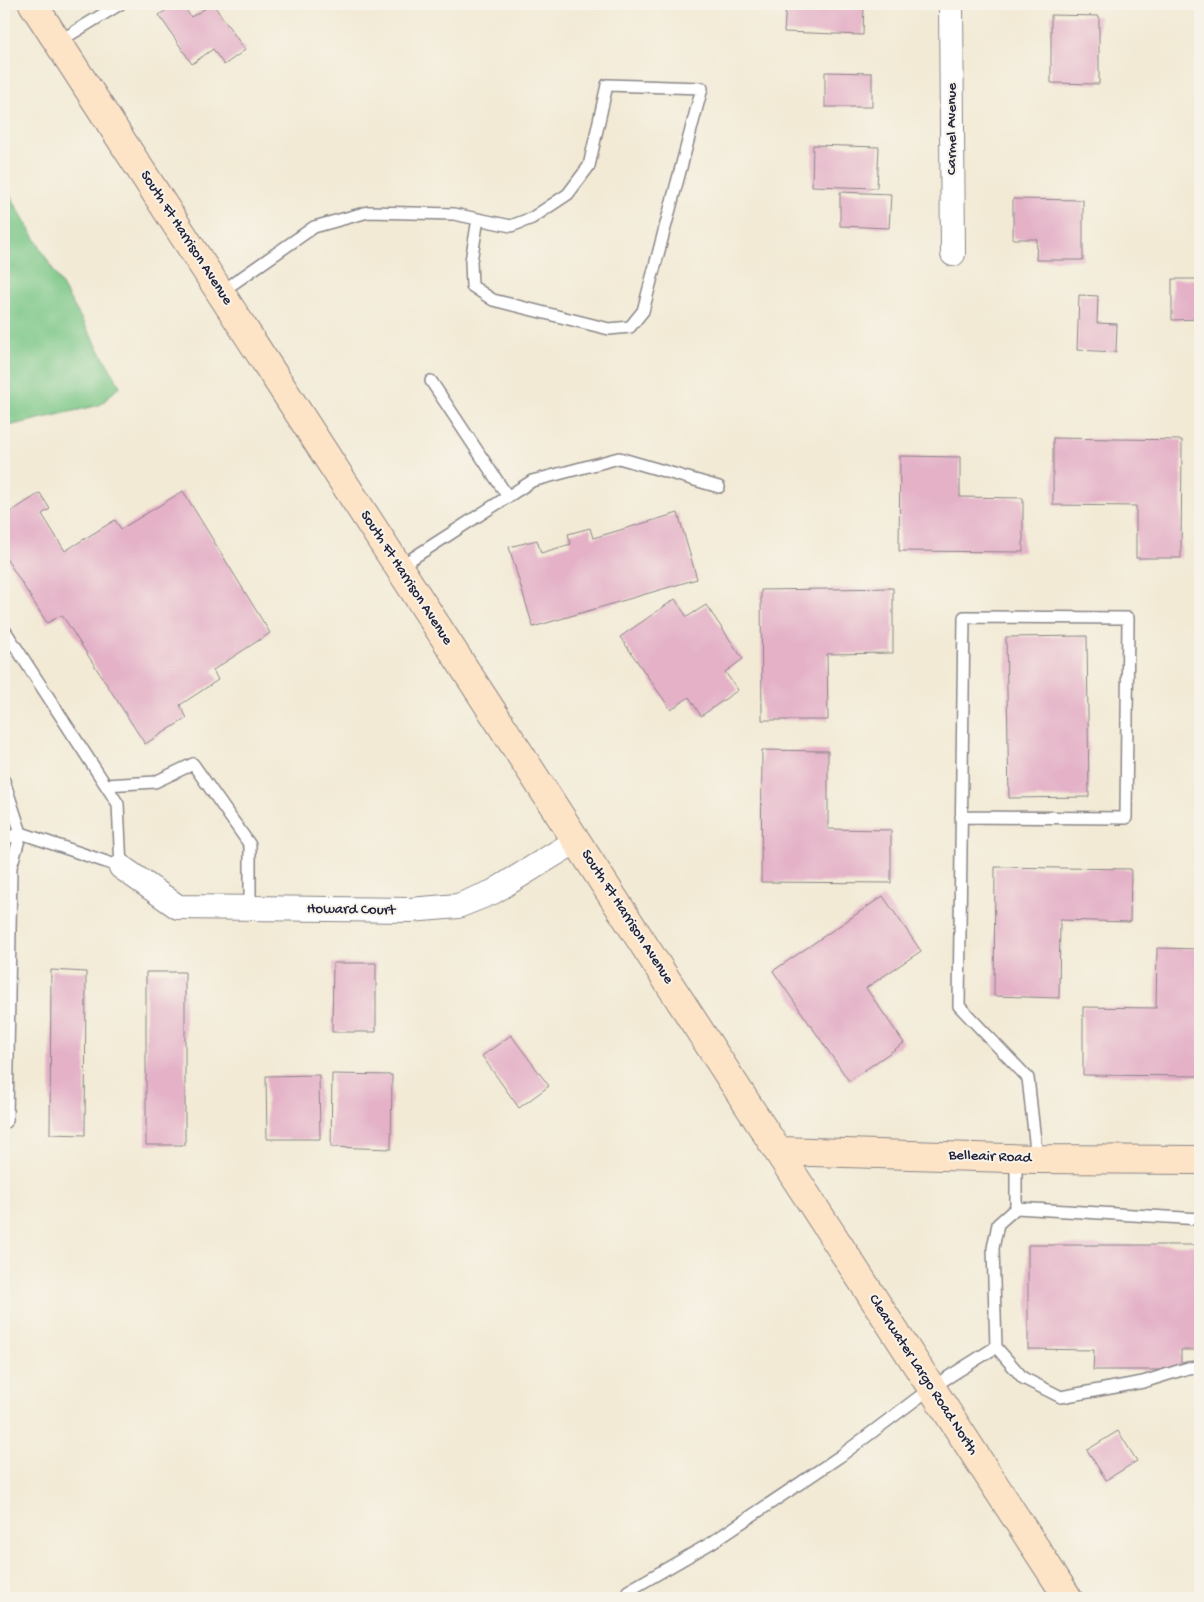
<svg xmlns="http://www.w3.org/2000/svg" width="1204" height="1602" viewBox="0 0 1204 1602" font-family="'Gochi Hand',sans-serif">
  <rect width="100%" height="100%" fill="#f7f3e8"/>
  <filter id="ink" filterUnits="userSpaceOnUse"><feTurbulence type="fractalNoise" baseFrequency=".02" numOctaves="2"/><feDisplacementMap in="SourceGraphic" scale="10" xChannelSelector="R" yChannelSelector="G"/><feConvolveMatrix kernelMatrix="1 2 1 2 8 2 1 2 1" color-interpolation-filters="sRGB"/></filter>
  <filter id="wash" filterUnits="userSpaceOnUse"><feTurbulence type="fractalNoise" baseFrequency=".0096" numOctaves="4" result="noise"/><feDisplacementMap in="SourceGraphic" scale="20" xChannelSelector="R" yChannelSelector="G"/><feGaussianBlur stdDeviation="1.12" result="paint"/><feColorMatrix in="noise" values="0 0 0 0 0 0 0 0 0 0 0 0 0 0 0 0 0 1.4 0 .05"/><feComposite in="paint" operator="in"/></filter>
  <g filter="url(#wash)">
    <rect width="100%" height="100%" fill="#f2ead5"/>
    <path fill="#79c686" stroke="#4e7460" d="M4 185 120 386 100 405 4 427Z"/>
    <g id="blocks">
      <path fill="#e4b1c7" d="M175 4H182L191 17 213 4 245 50 224 65 213 49 192 64 159 15Z
        M786 4H864L863 35 784 32Z
        M1051 15 1099 16V84L1051 83Z
        M825 72 872 73V107H825Z
        M813 145 879 147 877 188 812 186Z
        M840 192 891 194 889 228 840 226Z
        M1013 199 1083 200V260H1036L1037 239H1013Z
        M1172 279H1200V319L1172 320Z
        M1079 295 1098 296 1097 323 1117 324 1116 352 1077 350Z
        M1053 438 1182 440 1181 558H1136V506L1053 505Z
        M900 456 960 457V497L1023 498V552L899 551Z
        M183 491 270 633 213 670 218 680 180 705 187 718 145 744 62 615 47 623 4 555V516L40 493 50 509 42 514 65 551 115 520 121 529Z
        M678 513 697 579 533 627 509 547 537 540 541 553 571 544 568 534 590 528 593 538Z
        M893 588V653L827 654 828 720H762L761 590Z
        M675 599 687 617 706 605 743 659 725 672 738 690 701 716 689 697 671 710 620 637Z
        M1087 636 1089 797 1009 798 1006 637Z
        M762 750 828 751V829L891 830V883L761 882Z
        M995 867 1131 869 1130 922 1060 920 1059 998 994 996Z
        M883 896 921 951 866 988 904 1043 849 1081 773 971Z
        M1157 948 1200 949V1076L1083 1075V1007L1156 1008Z
        M333 963H376V1032H332Z
        M51 970 86 972 85 1135 50 1134Z
        M146 972H185V1145H146Z
        M511 1035 549 1086 519 1108 482 1056Z
        M332 1074 392 1075 391 1149 331 1147Z
        M319 1075 320 1139H267L266 1076Z
        M1028 1245H1200V1350H1181V1370H1093L1094 1350 1028 1349Z
        M1118 1431 1137 1461 1106 1480 1087 1450Z"/>
    </g>
  </g>
  <g filter="url(#ink)">
    <use href="#blocks" fill-opacity="0" stroke="#8a8688" stroke-width="1"/>
    <g fill="none" stroke-linecap="round" stroke-linejoin="round">
      <g stroke="#8a8688" stroke-width="14">
        <path id="service" d="M58 42 120 4
          M221 292 314 227 368 212 454 214 511 226 532 218 568 194 589 166 607 85 702 88 643 311 630 327 609 329 493 300 472 286 471 261 478 219
          M431 381 508 497
          M399 567 532 481 619 458 719 487
          M4 629 118 804 121 867 21 833 4 781
          M106 785 155 782 193 764 250 845V908
          M961 817 1126 818 1128 618 964 617 959 1006 1028 1078 1037 1159
          M4 839 21 833
          M4 1123 7 1120 11 867 21 833
          M1016 1158V1208
          M996 1347 1023 1378 1061 1397 1143 1382 1188 1368 1200 1367
          M628 1591 711 1543 839 1457 931 1388 996 1347 993 1248 998 1224 1016 1208 1200 1219"/>
      </g>
      <g stroke="#8a8688" stroke-width="26">
        <path id="minor" d="M951 4 953 254
          M121 867 178 907 410 910 458 906 493 892 576 841"/>
      </g>
      <g stroke="#8a8688" stroke-width="30">
        <path id="secondary" d="M33 4 1068 1598
          M780 1151 1037 1159 1200 1160"/>
      </g>
      <use href="#service" stroke="#fff" stroke-width="11"/>
      <use href="#minor" stroke="#fff" stroke-width="24"/>
      <use href="#secondary" stroke="#fee4c6" stroke-width="28"/>
    </g>
  </g>
  <g text-anchor="middle" dominant-baseline="central" stroke-width="4" stroke-linejoin="round" paint-order="stroke">
    <g font-size="15" fill="#22223b" stroke="#f7f3e8">
      <text transform="translate(952 129) rotate(-90)">Carmel Avenue</text>
      <text transform="translate(186 238) rotate(57)">South Ft Harrison Avenue</text>
      <text transform="translate(406 578) rotate(57)">South Ft Harrison Avenue</text>
      <text transform="translate(351 910) rotate(1)">Howard Court</text>
      <text transform="translate(627 917) rotate(57)">South Ft Harrison Avenue</text>
      <text transform="translate(990 1157) rotate(2)">Belleair Road</text>
      <text transform="translate(923 1375) rotate(57)">Clearwater Largo Road North</text>
    </g>
  </g>
  <rect width="1204" height="1602" fill="none" stroke="#f7f3e8" stroke-width="20"/>
</svg>
